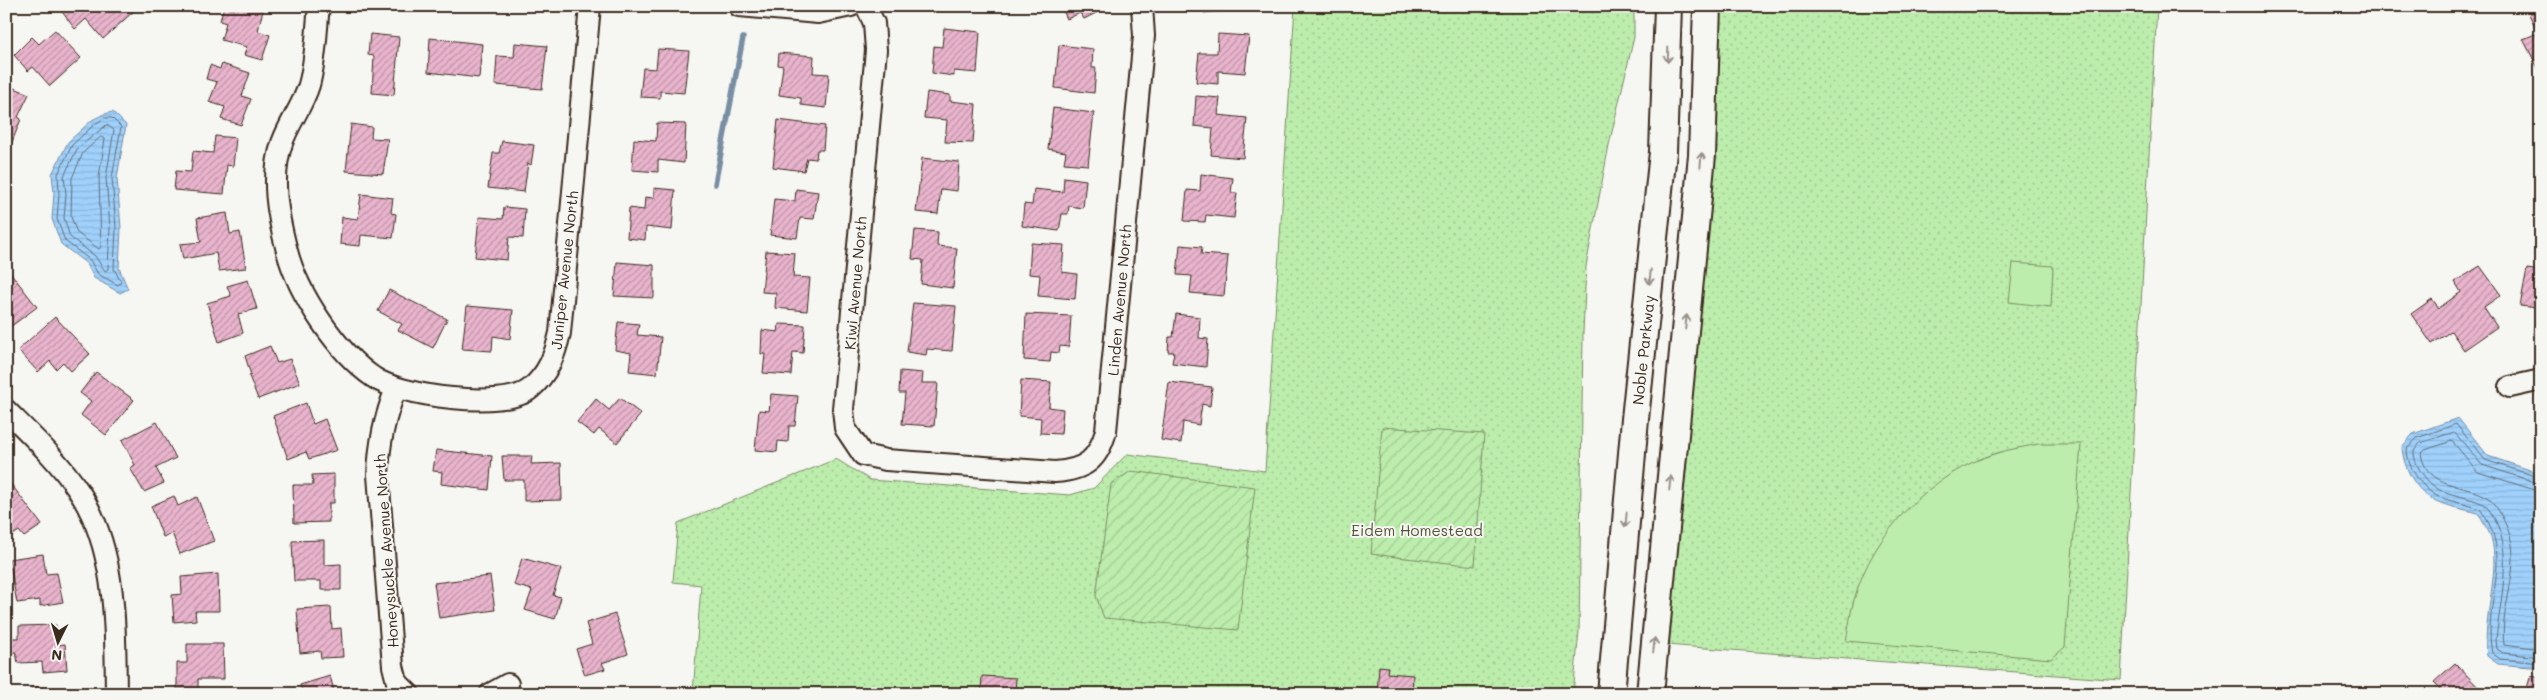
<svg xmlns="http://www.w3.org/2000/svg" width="2547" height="700" viewBox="0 0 2547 700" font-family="Mali,sans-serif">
  <defs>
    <pattern id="grass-dots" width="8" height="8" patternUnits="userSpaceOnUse" patternTransform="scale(1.25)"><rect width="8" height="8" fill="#bcedac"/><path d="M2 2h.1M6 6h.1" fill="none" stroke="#a2cb94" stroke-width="1.8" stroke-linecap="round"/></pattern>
    <pattern id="garden-furrows" width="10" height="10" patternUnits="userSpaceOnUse" patternTransform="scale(1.25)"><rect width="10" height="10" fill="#bcedac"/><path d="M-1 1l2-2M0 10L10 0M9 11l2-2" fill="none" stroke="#a2cb94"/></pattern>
    <pattern id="water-rules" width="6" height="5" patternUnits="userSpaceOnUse" patternTransform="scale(1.25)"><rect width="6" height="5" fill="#9fd1fc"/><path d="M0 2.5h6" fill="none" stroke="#8ab4d8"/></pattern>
    <pattern id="building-hatch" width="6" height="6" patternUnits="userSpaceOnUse" patternTransform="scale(1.25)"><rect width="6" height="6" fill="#e9b4cd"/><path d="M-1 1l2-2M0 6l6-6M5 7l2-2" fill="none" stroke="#be93a6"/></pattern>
  </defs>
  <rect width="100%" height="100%" fill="#f6f6f2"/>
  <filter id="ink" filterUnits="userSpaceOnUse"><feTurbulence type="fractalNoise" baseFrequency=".02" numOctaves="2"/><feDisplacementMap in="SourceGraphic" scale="10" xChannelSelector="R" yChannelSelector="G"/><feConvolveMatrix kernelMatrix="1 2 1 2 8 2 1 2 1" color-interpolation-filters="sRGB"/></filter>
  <g filter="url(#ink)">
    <path fill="url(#grass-dots)" stroke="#7c8c65" d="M1295 6H1634V37L1609 145 1586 266 1583 333 1579 631 1573 694H693L701 585 673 582 678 523 836 459 870 480 1070 495 1094 488 1127 454 1265 471Z
      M1719 6H2157L2121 680 1666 645 1681 506 1718 101Z"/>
    <path fill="url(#garden-furrows)" stroke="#7c8c65" d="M1382 427 1484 434 1475 566 1371 554Z
      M1131 471 1255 487 1238 630 1104 618 1096 596 1111 484Z"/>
    <path fill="#bcedac" stroke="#7c8c65" d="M2013 263 2053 266 2051 307 2009 302Z
      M2038 444H2081L2065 647 2051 659 1846 641C1849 628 1850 613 1854 600 1872 533 1931 473 1997 453 2010 449 2025 447 2038 444Z"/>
    <path fill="url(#water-rules)" stroke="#778ea3" d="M113 112 126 125 117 178 121 228 119 268 128 289 120 293 94 278 87 264 61 244 52 219 54 193 52 174 68 142 92 120 104 114Z
      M2458 418 2488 456 2539 473 2541 477V668L2498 664 2487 656C2482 618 2501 571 2491 537 2488 529 2482 521 2478 513 2464 509 2448 507 2436 501 2416 492 2403 467 2402 447L2413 434Z"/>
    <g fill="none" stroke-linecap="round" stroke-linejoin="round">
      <path stroke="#636d77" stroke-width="1" d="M105 118H112L121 127 112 178 116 228 114 269 121 282 118 285 98 274 90 260 65 241 57 219 59 194 58 174 72 145 95 124Z
        M107 125 114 130 106 178 110 228 108 269 105 271 95 256 70 237 64 218 66 194 64 176 77 149Z
        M101 137 105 139 99 177 101 247 99 249 77 233 71 217 72 178 83 153Z
        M2541 478 2485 460 2456 424 2417 438 2407 449C2407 467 2422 489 2439 497 2452 502 2467 504 2480 509 2516 557 2482 602 2492 653L2500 659 2541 663
        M2541 484 2482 465 2454 432 2420 443 2414 451C2413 465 2429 486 2442 491 2456 496 2471 498 2484 504 2518 540 2500 597 2496 640L2497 649 2503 653 2541 657
        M2541 492 2478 472 2452 441 2425 450 2421 454C2427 489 2465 483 2488 498 2496 503 2504 520 2508 530 2523 567 2499 607 2504 644L2541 649"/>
      <path stroke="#778ea3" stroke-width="5.5" d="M715 184 743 38"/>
    </g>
    <path fill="url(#building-hatch)" stroke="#3b2a1e" d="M63 6H129L134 11 103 39 86 19 75 29 60 9Z
      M224 6 234 10 235 6H252L263 10 258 31 270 35 262 60 244 55 247 47 221 40 226 23 220 21Z
      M1061 6H1098L1100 11 1084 19 1080 13 1067 19Z
      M1203 6H1223L1224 11 1204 13Z
      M2541 8V74L2523 39 2538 33 2529 14Z
      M944 28 980 32 977 73 954 71V76L932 73 934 46 942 47Z
      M55 30 81 58 50 86 33 67 28 71 14 55 32 37 39 44Z
      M370 34 399 37 394 95 372 93 374 56 368 55Z
      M1218 34 1249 36 1245 73 1218 71V84L1196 82 1199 53H1217Z
      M430 38 482 44 479 78 428 72Z
      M515 43 547 46 542 89 495 85 497 56 514 57Z
      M1059 45 1093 49 1092 68H1096L1094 93 1055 88Z
      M658 49 689 51 684 93 660 91V98L640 97 643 68 656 69Z
      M779 53 814 56 813 73 829 74 826 108 801 105V98L779 95 783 66 778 65Z
      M222 64 250 73 242 96 251 99 241 125 221 119 225 107 209 102 217 82 206 79 210 65 220 69Z
      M7 85 29 94 18 117 21 119 12 142 6 139Z
      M927 92 950 95V101L976 104 973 143 945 142 947 120 924 118Z
      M1196 96 1220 98 1218 115 1247 118 1243 158 1211 155 1213 128 1194 126Z
      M1053 108 1094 113 1088 165 1064 163 1066 152 1048 149Z
      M778 120 825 126 823 150H817L816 159 807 158 804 171 773 167Z
      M657 123 686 124 684 163 658 160V172L632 170 634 139 656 141Z
      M351 124 372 127 371 138 388 139 383 174 346 171Z
      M215 136 236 138 233 166 227 165 224 194 174 190 176 171 191 172 193 151 213 153Z
      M502 141 534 145 531 165 528 163 524 192 488 188 493 153H499Z
      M922 158 959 162 957 191 941 189 938 214 916 212Z
      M1201 174 1233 178 1231 193H1237L1234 218 1206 215 1205 222 1184 221 1187 190 1200 191Z
      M1064 177 1086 180 1083 208 1069 206 1068 214H1062L1059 231 1022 226 1024 204 1032 205 1034 189 1063 192Z
      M654 188 675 190 672 230 646 227 645 240 627 238 629 208 644 210 645 197 654 198Z
      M796 189 818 192 814 219 800 218 797 238 770 235 774 199 795 201Z
      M361 194 393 198 391 213 396 214 393 238 361 235 360 246 340 244 342 217 358 219Z
      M504 207 525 209 523 238 509 237 507 260 475 257 479 217 503 219Z
      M227 213 230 234 240 232 246 268 219 271 216 253 183 259 180 244 201 242 197 218Z
      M915 230 938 232 937 246 957 248 953 288 921 284 923 260 912 259Z
      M1031 243 1064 245 1062 272 1077 274 1075 299 1038 296 1040 275 1029 274Z
      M1180 245 1202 247 1201 254 1228 256 1224 296 1190 293 1192 276 1177 275Z
      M766 251 795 253 793 277 810 278 807 311 775 308 776 293 762 292Z
      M617 262 654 265V298L614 296Z
      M2480 266 2501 295 2484 307 2497 327 2464 350 2451 331 2432 344 2411 314 2432 299 2439 308 2461 292 2455 282Z
      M2527 269 2541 271V335L2533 334 2537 308 2520 306Z
      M10 272 37 307 6 330V274Z
      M248 280 257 309 238 314 243 333 219 342 207 303 231 296 227 286Z
      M389 290 447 319 433 348 398 330 402 324 378 311Z
      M913 303 956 306 952 351 927 349 926 355 907 352Z
      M467 306 513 310 510 339 493 336 492 351 462 349Z
      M1026 314 1071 316 1069 347 1060 346 1059 353 1051 352 1050 362 1024 360Z
      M1176 314 1200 317 1199 338 1208 339 1206 367 1172 363 1174 352H1168L1169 337H1173Z
      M55 317 90 354 71 371 63 362 56 369 50 361 38 372 18 350Z
      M618 322 639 324 637 335 661 337 657 374 629 371 631 353 615 350Z
      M779 324 805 325 803 353 793 352 791 375 763 373 765 354H761L762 330 778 332Z
      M270 346 277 363 290 359 300 383 258 399 249 376 251 375 245 356Z
      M900 371 923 373 922 383H938L934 426 902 424 905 393H899Z
      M96 372 134 400 106 435 81 415 91 401 80 393Z
      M1021 380 1051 382 1049 407 1063 409 1061 434 1040 433 1041 418 1019 416Z
      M1169 382 1212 387 1210 406 1202 404 1199 425 1183 422 1181 443 1161 440Z
      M771 394 798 396 795 426H789L788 442 778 441 777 452 755 450 759 410 769 411Z
      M620 398 641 414 617 443 599 429 594 435 577 422 596 399 609 410Z
      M306 403 313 424 325 419 337 450 309 459 306 452 288 459 273 416Z
      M157 422 176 458 156 468 164 483 144 492 130 468 135 465 122 440Z
      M436 450 492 456 489 490 441 484 442 472 433 471Z
      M502 456H532L531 464 561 463 562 500 524 501V480H504Z
      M334 474V503H329V522L294 523 293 485H313L312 475Z
      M8 480 42 525 24 537 19 531 10 537 6 532Z
      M174 496 178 506 197 497 214 541 180 554 172 533 163 537 151 506Z
      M324 540V565L341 564V590H321V581H294L292 541Z
      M43 554 46 574 57 573 63 602 40 606V600L17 603 9 559Z
      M522 558 561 569 553 595 561 597 555 619 525 610 532 590 514 585Z
      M218 574 219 611H195L196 620 174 622 172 595 182 594 181 577Z
      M490 576 495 610 439 618 434 583Z
      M331 607 332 629 341 628 343 657 321 658 320 651 300 653 297 609Z
      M615 614 628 654 602 663 605 669 585 675 576 649 592 644 586 623Z
      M56 625 57 645 65 644 67 670 43 672 42 662 18 663 16 652 6 653V638H19V626Z
      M187 644H223L224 679H198V689H177V663H187Z
      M2455 663 2480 689 2474 694H2433L2440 688 2434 682Z
      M1379 666 1388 667 1387 673 1413 675 1412 694H1377Z
      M2531 675 2541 679V694H2525Z
      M330 676 335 694H303L300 685Z
      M982 676 1016 678 1015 694H981Z
      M32 687 65 689V694H32Z"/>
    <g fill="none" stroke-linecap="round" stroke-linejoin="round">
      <g stroke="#3b2a1e" stroke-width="24">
        <path id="minor" d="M319 6C316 32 316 60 309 85 303 105 289 123 282 143 270 178 278 217 287 251 298 294 337 352 373 377 399 396 505 410 530 389 548 374 555 355 560 333L590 6
          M739 6 818 13 851 6
          M866 6 874 23 876 50 843 409 845 428 863 455 886 460 1055 472C1085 470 1098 460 1106 431L1144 36 1142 6
          M2510 387 2541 380
          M396 389C384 418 379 444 378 475L393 666 397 682 409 694
          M6 410C31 435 58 460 78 490 117 548 115 626 116 694
          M490 694 508 684"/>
      </g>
      <g stroke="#3b2a1e" stroke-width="30">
        <path id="major" d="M1611 694 1635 419 1663 152 1668 6
          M1650 694 1702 155 1707 6"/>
      </g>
      <use href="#minor" stroke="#f6f6f2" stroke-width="20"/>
      <use href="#major" stroke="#f6f6f2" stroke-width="26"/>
    </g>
    <defs><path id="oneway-shaft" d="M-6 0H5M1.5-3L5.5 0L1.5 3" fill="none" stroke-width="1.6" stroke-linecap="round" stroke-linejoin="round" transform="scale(1.25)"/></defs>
    <g stroke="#989088">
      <use href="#oneway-shaft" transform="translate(1668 55) rotate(92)"/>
      <use href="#oneway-shaft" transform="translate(1701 160) rotate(-85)"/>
      <use href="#oneway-shaft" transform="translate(1650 277) rotate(96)"/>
      <use href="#oneway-shaft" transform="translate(1686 322) rotate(-84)"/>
      <use href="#oneway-shaft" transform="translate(1670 483) rotate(-84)"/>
      <use href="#oneway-shaft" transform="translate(1626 520) rotate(95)"/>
      <use href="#oneway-shaft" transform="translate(1654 645) rotate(-84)"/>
    </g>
  </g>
  <g text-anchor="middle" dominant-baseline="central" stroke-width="4" stroke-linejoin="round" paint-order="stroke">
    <g font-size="15" fill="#3b2a1e" stroke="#f6f6f2">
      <text transform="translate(564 270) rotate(-84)">Juniper Avenue North</text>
      <text transform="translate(855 283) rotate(-85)">Kiwi Avenue North</text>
      <text transform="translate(1119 300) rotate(-85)">Linden Avenue North</text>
      <text transform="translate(1643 350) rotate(-84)">Noble Parkway</text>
      <text transform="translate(386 551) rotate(-94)">Honeysuckle Avenue North</text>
    </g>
    <g font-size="15" fill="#55513a" stroke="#f6f6f2">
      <text x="1417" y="530">Eidem Homestead</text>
    </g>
  </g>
  <rect width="2547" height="700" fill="none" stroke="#f6f6f2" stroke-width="25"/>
  <rect x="12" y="12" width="2522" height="675" fill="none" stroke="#3b2a1e" stroke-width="2" filter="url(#ink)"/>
  <g transform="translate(58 642) rotate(185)" stroke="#f6f6f2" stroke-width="4" paint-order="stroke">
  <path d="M0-4L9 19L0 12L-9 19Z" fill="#3b2a1e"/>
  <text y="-8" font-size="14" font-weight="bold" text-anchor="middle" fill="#3b2a1e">N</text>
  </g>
</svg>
